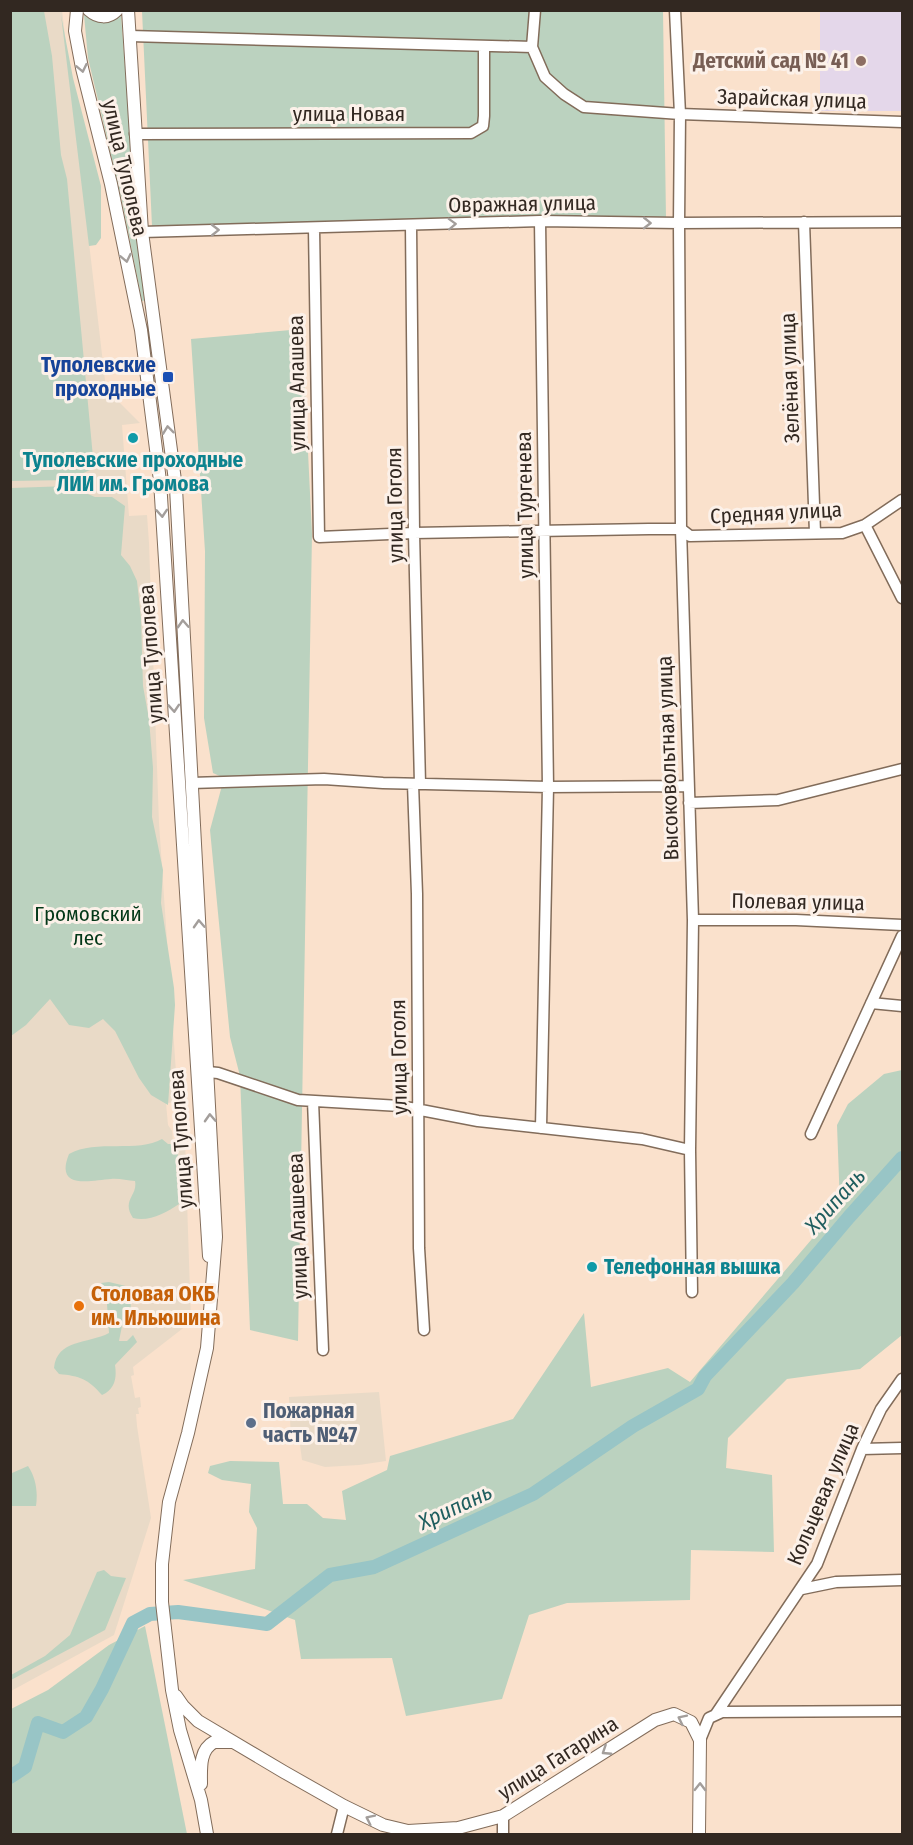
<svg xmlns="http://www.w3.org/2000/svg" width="913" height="1845" viewBox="0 0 913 1845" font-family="'Fira Sans Condensed',sans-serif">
  <rect width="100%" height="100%" fill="#fae1cc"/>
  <path fill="#e9dac7" d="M62 10 106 389 140 423 122 425 129 516 147 515 149 543 159 823 178 1102 166 1103 168 1125 172 1131 173 1141 185 1140 191 1322 133 1367 134 1375 131 1376 135 1398 140 1397 141 1407 138 1408 139 1414H136L137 1426 151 1518 114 1635 11 1691 10 11Z
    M379 1392 386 1461 359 1465 325 1467 302 1460 300 1445 291 1440 289 1397Z"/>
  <path fill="#e4d7ea" d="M820 11H902V111H820Z"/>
  <path fill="#bbd2bf" d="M10 11H44L52 56 61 155 67 179 94 468 69 480 11 481Z
    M142 11H663L666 219 509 218 152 226Z
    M61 15 73 78 101 186V238L96 245 89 246Z
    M84 15H121L138 235 146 300 142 301 122 201 88 58Z
    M302 329 312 534 298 1341 250 1330 240 1076 230 1037 210 830 224 778 213 773 204 718 205 551 191 339Z
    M69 486 95 497H112L125 506 121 555 130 566 137 581 141 618 143 686 149 719 153 768 152 817 163 870 161 903 174 988 175 1005 168 1105 151 1095 139 1078 115 1031 103 1019 89 1028 69 1025 50 999 26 1025 11 1036V488Z
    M902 1070V1335L860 1369 787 1379 728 1438 726 1468 772 1475 774 1552 691 1550 690 1600 567 1603 529 1615 502 1699 406 1716 392 1658 301 1659 295 1620 183 1580 255 1569 257 1528 249 1512 251 1484 222 1480 208 1473 210 1466 230 1461 279 1462 283 1504H307L323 1518 346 1520 342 1491 387 1470 390 1456 513 1419 584 1313 591 1387 668 1368 690 1382 840 1206 837 1125 848 1104 884 1074Z
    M162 1139 168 1144H180L176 1164 179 1204C166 1213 149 1222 133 1218 121 1200 138 1196 135 1181 127 1181 119 1178 111 1179 92 1180 54 1191 69 1154 96 1139 138 1153 162 1139Z
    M109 1282 130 1287 131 1313 122 1326 119 1341H127L133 1335 137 1342 115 1365C117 1378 115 1389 102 1395 88 1379 80 1376 59 1374L54 1368C57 1339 88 1344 109 1333L106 1290 101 1283Z
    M28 1466C36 1478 38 1492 36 1506H11V1476L12 1473Z
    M104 1570 111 1576 126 1578 105 1630 11 1680V1675L45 1656 70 1635 97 1572Z
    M145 1626 187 1834H11V1709L48 1690 109 1645Z"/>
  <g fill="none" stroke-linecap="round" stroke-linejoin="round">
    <path stroke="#98c5c6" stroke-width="14" d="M10 1777 25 1767 38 1723 63 1732 86 1717 102 1689 133 1623 150 1614 178 1612 267 1624 330 1575 374 1567 533 1494 633 1426 698 1389 705 1376 793 1283 849 1217 902 1158"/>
    <g stroke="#826c5a" stroke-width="13">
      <path id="minor" d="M535 10 532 47 545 77 564 94 584 107 680 114 902 122
        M675 10 680 114 679 223 681 529 693 920 690 1150 692 1292
        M130 36 532 47
        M135 134 471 133 483 126 484 116V47
        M540 221 548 787 541 1128
        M804 222 815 533
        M411 225 414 533 420 784
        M314 228 319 537 414 533 649 529H681L690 536 842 533 865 525 902 500
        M142 232 540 221 679 223 902 222
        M865 525 902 598
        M191 783 324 779 383 783 548 787 688 786
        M413 784 417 894 419 1248 424 1330
        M689 803 778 800 902 769
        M693 920H796L902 925
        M871 1003 902 1006
        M208 1072 218 1073 298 1100 400 1106 478 1121 642 1139 690 1150
        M313 1101 323 1350
        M811 1134 902 936
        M862 1449 902 1448
        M802 1589 836 1582 902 1580
        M716 1714 817 1564 862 1449 881 1409 902 1379
        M700 1740 709 1718 722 1712 902 1711
        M503 1816V1834
        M337 1834 344 1806"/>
    </g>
    <g stroke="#826c5a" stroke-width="14">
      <path id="major" d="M77 10 75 31 82 68 111 184 141 330 160 481 209 1256
        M89 10C98 18 108 19 117 10
        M128 10 142 232 176 488 216 1237 207 1348 188 1433 169 1502 162 1564V1602L172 1690 180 1730 201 1800 207 1834
        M176 1696 183 1706 198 1721 284 1772 344 1806 383 1825 408 1831 458 1828 503 1816 655 1720 674 1714 691 1722 700 1740 699 1834
        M201 1784C201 1769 199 1750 214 1742H231"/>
    </g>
    <use href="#minor" stroke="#fff" stroke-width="10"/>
    <use href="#major" stroke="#fff" stroke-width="12"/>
  </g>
  <defs><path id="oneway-chevron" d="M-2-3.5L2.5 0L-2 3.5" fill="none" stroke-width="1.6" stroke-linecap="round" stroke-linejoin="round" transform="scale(1.5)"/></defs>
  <g stroke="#a39e9b">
    <use href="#oneway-chevron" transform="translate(82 68) rotate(78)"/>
    <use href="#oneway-chevron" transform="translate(647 223) rotate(1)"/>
    <use href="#oneway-chevron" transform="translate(452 224) rotate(-2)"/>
    <use href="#oneway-chevron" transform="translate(215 230) rotate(-1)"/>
    <use href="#oneway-chevron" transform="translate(126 258) rotate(78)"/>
    <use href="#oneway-chevron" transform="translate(168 430) rotate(-97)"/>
    <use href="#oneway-chevron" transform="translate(162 513) rotate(86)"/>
    <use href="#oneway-chevron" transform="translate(183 624) rotate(-93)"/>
    <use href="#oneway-chevron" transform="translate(174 708) rotate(86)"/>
    <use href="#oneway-chevron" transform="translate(199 924) rotate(-93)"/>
    <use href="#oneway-chevron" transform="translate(210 1118) rotate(-93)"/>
    <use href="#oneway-chevron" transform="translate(682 1719) rotate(-154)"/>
    <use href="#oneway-chevron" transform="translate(606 1751) rotate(147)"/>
    <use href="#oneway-chevron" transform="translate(700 1787) rotate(-89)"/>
    <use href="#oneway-chevron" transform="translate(370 1819) rotate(-154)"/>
  </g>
  <circle fill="#8d6e63" stroke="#fcf1e9" stroke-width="2" cx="861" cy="61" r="6"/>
  <rect fill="#1a4fb4" stroke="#fcf1e9" stroke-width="2" x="162" y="371" width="12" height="12" rx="3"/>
  <g fill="#0f9aa8" stroke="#fcf1e9" stroke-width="2">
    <circle cx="133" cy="438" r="6"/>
    <circle cx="592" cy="1267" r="6"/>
  </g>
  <circle fill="#e8710a" stroke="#fcf1e9" stroke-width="2" cx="79" cy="1306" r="6"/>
  <circle fill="#5c6f8a" stroke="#fcf1e9" stroke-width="2" cx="251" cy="1423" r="6"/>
  <g text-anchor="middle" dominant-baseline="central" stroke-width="6" stroke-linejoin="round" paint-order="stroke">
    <g font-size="21" font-weight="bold" fill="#785e54" stroke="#fcf1e9" text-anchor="end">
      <text x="849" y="61">Детский сад № 41</text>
    </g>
    <g font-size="21" fill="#322821" stroke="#fcf1e9">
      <text transform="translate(792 99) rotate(2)">Зарайская улица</text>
      <text x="349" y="114">улица Новая</text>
      <text transform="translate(125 168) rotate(77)">улица Туполева</text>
      <text transform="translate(522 204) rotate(-1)">Овражная улица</text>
      <text transform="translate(790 378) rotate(-92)">Зелёная улица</text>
      <text transform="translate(297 383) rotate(-91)">улица Алашева</text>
      <text transform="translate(395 505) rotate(-91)">улица Гоголя</text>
      <text transform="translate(525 505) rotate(-91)">улица Тургенева</text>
      <text transform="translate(776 513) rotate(-3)">Средняя улица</text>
      <text transform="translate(151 654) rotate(-94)">улица Туполева</text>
      <text transform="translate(668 758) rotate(-92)">Высоковольтная улица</text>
      <text transform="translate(798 902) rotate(1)">Полевая улица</text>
      <text transform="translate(399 1057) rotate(-91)">улица Гоголя</text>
      <text transform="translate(181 1139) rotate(-94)">улица Туполева</text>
      <text transform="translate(298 1226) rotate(-92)">улица Алашеева</text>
      <text transform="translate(823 1494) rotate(-67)">Кольцевая улица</text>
      <text transform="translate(558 1758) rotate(-32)">улица Гагарина</text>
    </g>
    <g font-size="21" font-weight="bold" fill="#164399" stroke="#fcf1e9" text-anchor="end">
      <text x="156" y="365">Туполевские<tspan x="156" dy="24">проходные</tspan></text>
    </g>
    <g font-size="21" font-weight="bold" fill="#0d838f" stroke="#fcf1e9">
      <text x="133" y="460">Туполевские проходные<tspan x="133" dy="24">ЛИИ им. Громова</tspan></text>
      <text x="604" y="1267" text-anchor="start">Телефонная вышка</text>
    </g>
    <g font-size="21" fill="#023717" stroke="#fcf1e9">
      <text x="88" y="914">Громовский<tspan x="88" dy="24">лес</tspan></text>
    </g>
    <g font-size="21" font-weight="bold" fill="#c56008" stroke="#fcf1e9" text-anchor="start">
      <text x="91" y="1294">Столовая ОКБ<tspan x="91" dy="24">им. Ильюшина</tspan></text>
    </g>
    <g font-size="21" font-weight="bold" fill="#4e5e75" stroke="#fcf1e9" text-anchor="start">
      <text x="263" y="1411">Пожарная<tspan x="263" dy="24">часть №47</tspan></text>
    </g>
    <g font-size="22" font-style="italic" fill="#205e5f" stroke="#fcf1e9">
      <text transform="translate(835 1201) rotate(-48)">Хрипань</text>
      <text transform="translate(455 1507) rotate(-25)">Хрипань</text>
    </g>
  </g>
  <rect width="913" height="1845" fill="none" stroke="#322821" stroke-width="24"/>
</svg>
